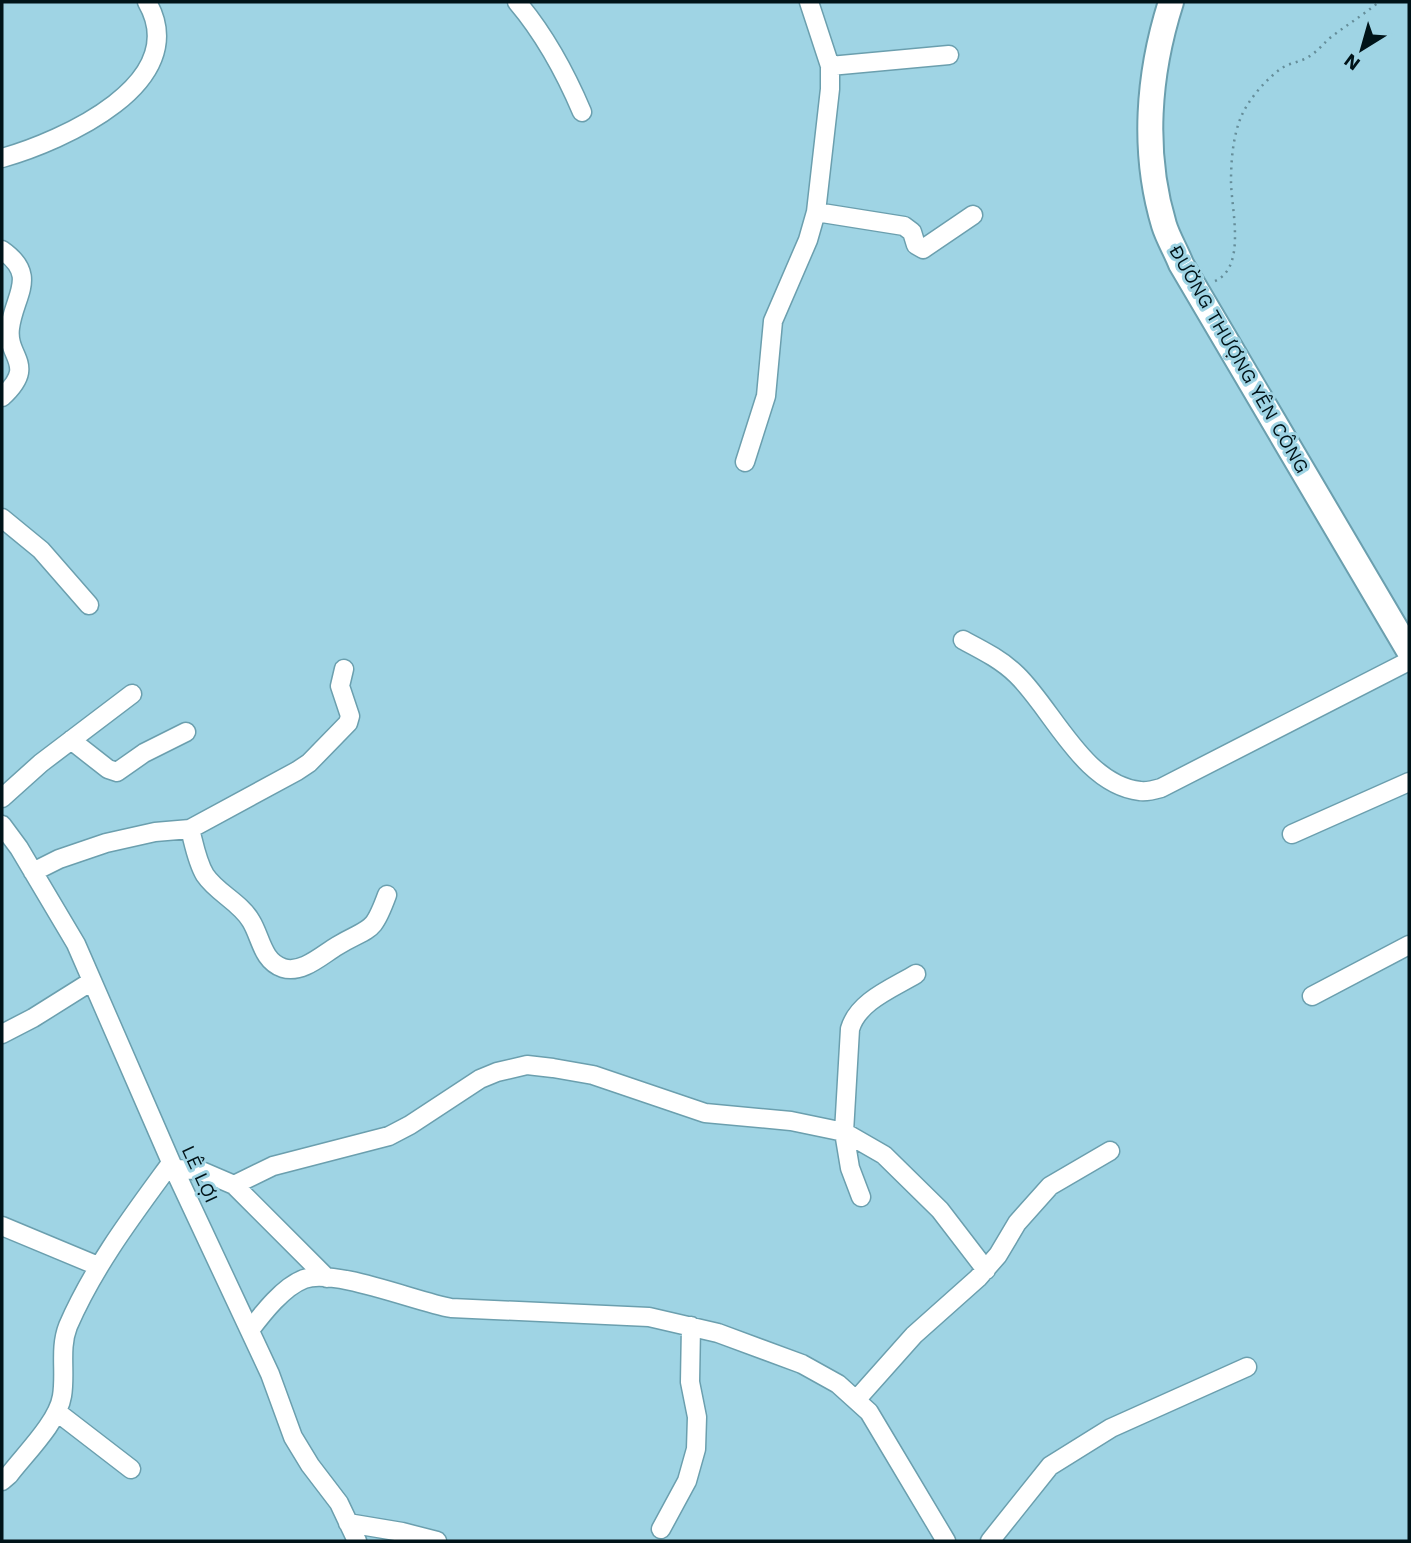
<svg xmlns="http://www.w3.org/2000/svg" width="1411" height="1543" viewBox="0 0 1411 1543" font-family="'Work Sans',sans-serif">
  <rect width="100%" height="100%" fill="#9fd4e4"/>
  <g fill="none" stroke-linecap="round" stroke-linejoin="round">
    <g stroke="#6b9fae" stroke-width="21">
      <path id="street" d="M517 2C545 35 565 72 582 112
        M830 66 949 55
        M2 158C62 141 194 83 147 2
        M816 212 904 226 912 232 916 245 923 249 973 215
        M2 250C39 276 14 295 10 328 6 358 38 364 2 397
        M745 462 766 396 773 321 808 240 816 212 830 89V66L809 2
        M2 518 41 550 89 605
        M963 640C982 650 1002 660 1017 675 1053 710 1084 785 1140 791 1146 792 1154 790 1161 788L1409 661
        M71 740 108 769 117 772 144 753 186 732
        M2 798 41 763 132 694
        M2 825 19 848 76 944 174 1169 270 1374 293 1437 310 1465 339 1503 357 1541
        M190 829C194 844 197 862 205 875 217 893 240 902 251 921 261 937 262 961 283 968 302 974 322 955 337 946 370 926 372 936 387 895
        M1292 834 1409 782
        M33 872 59 859 106 843 155 832 190 829 297 771 309 763 348 723 350 716 340 686 344 669
        M1312 996 1409 945
        M2 1034 33 1018 92 981
        M174 1169 199 1170 234 1185 327 1278
        M234 1185 273 1166 389 1136 410 1125 480 1079 497 1072 527 1065 553 1068 593 1075 705 1113 791 1121 844 1132 884 1155 940 1210 986 1270
        M861 1197 850 1168 844 1132 850 1029C858 1001 893 988 916 974
        M2 1226 98 1266
        M250 1330C263 1313 283 1287 304 1279 334 1268 417 1302 451 1308L649 1317 718 1333 802 1364 838 1384 869 1412 946 1541
        M857 1399 914 1335 978 1278 998 1255 1017 1223 1050 1186 1110 1151
        M57 1412 131 1469
        M2 1481 9 1475C25 1454 58 1422 62 1396 66 1372 59 1349 68 1326 94 1266 133 1215 171 1163
        M348 1523 402 1532 437 1541
        M661 1529 687 1481 696 1449 697 1417 690 1382 691 1326
        M990 1541 1050 1466 1111 1428 1247 1367"/>
    </g>
    <g stroke="#6b9fae" stroke-width="28">
      <path id="secondary" d="M1171 2C1148 74 1142 152 1164 225 1168 238 1176 251 1181 264L1409 651"/>
    </g>
    <path stroke="#658d99" stroke-width="2.5" stroke-dasharray="2 5" stroke-linecap="butt" d="M1215 281C1247 267 1231 208 1231 181 1231 161 1233 136 1241 117 1248 100 1266 79 1282 68 1291 62 1303 62 1311 55 1319 50 1324 43 1331 37 1347 25 1363 15 1379 2"/>
    <use href="#street" stroke="#fff" stroke-width="18"/>
    <use href="#secondary" stroke="#fff" stroke-width="24"/>
  </g>
  <g text-anchor="middle" dominant-baseline="central" stroke-width="6" stroke-linejoin="round" paint-order="stroke">
    <g font-size="19" fill="#001318" stroke="#9fd4e4">
      <text transform="translate(1239 359) rotate(60)">ĐƯỜNG THƯỢNG YÊN CÔNG</text>
      <text transform="translate(200 1174) rotate(65)">LÊ LỢI</text>
    </g>
  </g>
  <rect width="1411" height="1543" fill="none" stroke="#001318" stroke-width="7"/>
  <g transform="translate(1362 49) rotate(217)" stroke="#9fd4e4" stroke-width="5" paint-order="stroke">
  <path d="M0-5L12 26L0 18L-12 26Z" fill="#001318"/>
  <text y="-10" font-size="19" font-weight="bold" text-anchor="middle" fill="#001318">N</text>
  </g>
</svg>
